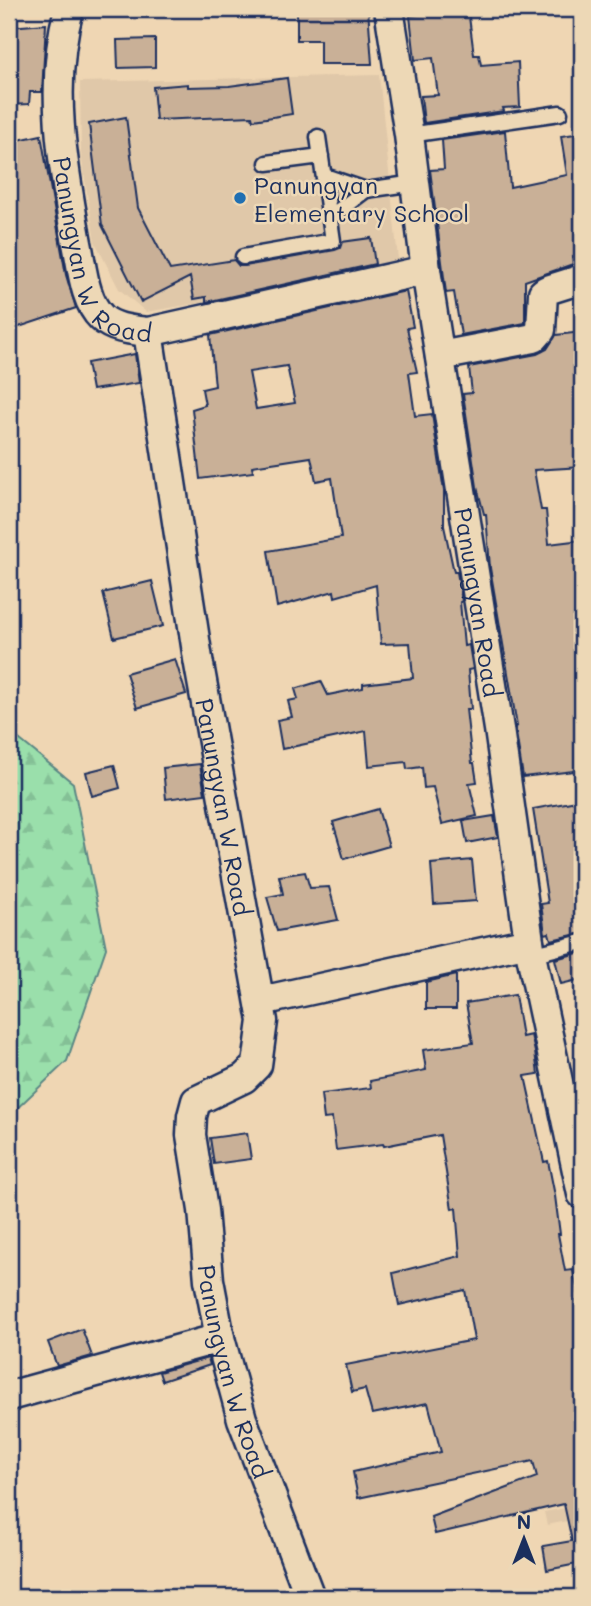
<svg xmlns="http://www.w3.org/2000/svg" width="591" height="1606" viewBox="0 0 591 1606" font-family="Mali,sans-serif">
  <defs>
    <pattern id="forest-firs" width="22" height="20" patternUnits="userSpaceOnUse" patternTransform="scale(1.75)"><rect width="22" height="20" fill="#9adfab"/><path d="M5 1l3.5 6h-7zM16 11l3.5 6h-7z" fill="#84c096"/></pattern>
  </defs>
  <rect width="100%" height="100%" fill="#efd6b3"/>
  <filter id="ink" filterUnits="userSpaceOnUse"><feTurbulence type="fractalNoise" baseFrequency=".0143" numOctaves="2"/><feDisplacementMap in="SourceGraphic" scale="14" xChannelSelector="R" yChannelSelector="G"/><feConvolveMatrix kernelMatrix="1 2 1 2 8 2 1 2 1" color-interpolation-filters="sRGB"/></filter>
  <g filter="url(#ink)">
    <path fill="#e0c8a9" d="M379 75 399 269 146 312 119 289 95 242 81 155 80 82Z
      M582 1505V1518L547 1525 544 1512Z"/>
    <path fill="url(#forest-firs)" stroke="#5a8784" stroke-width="2" d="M9 731 73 783 106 948 67 1061 9 1116Z"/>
    <path fill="#c9b097" stroke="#1b2f5e" stroke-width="2" fill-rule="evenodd" d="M297 9H368L372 64H320V40H297Z
      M468 9 474 55H479L481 65 518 62 520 107 503 108 504 111 424 123 421 96 438 95 433 58 415 60 410 16Z
      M46 24 42 92H30L29 104 9 105V27Z
      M155 39V67L118 68 117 40Z
      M287 78 292 114 253 120 252 116 156 120 153 87 188 84V87L229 86Z
      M126 117 138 208 170 270 234 260 239 266H245L335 250 340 248 342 242 371 238 375 264 206 302V297L194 299 190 277 141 302 102 225 89 124Z
      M505 131 510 187 567 175 561 136 582 133V255L572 257 573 264 525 281V323L461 335 454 292 446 293 430 170 444 169 442 140Z
      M41 135 66 275 76 308 16 328 9 307V142Z
      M406 291 413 327 407 328 417 372 409 373 415 416 432 414 444 491V526L454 572H457L462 601 460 602 464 646 469 645 473 669 468 670 471 709H466L472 763H474L477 782 469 783 477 816 442 824 433 787 424 788 422 767 407 769 406 762 369 766 366 731 282 749 277 720 292 717 288 701 298 699 295 689 321 681 328 695 363 688V684L413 678 410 643 381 644 376 585 335 597 334 591 277 607 268 551 341 538 332 478 316 481 311 457 252 466 253 472 200 479 192 409 205 405 202 389 215 386 210 335ZM287 366 295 403 256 409 249 372Z
      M582 332V467L534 470 541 510H546L549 544 582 540V770L523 777 515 726H517L490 568 486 514H484L477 487 463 394 472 393 469 367 537 354 547 349 556 335Z
      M135 354 139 383 92 390 87 363Z
      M152 581 163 626 114 638 103 593Z
      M175 659 186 694 137 708 126 673Z
      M200 764 205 794 166 799 163 768Z
      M114 765 120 788 92 796 86 772Z
      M582 800V933L551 940 549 933 545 934 541 904 548 903 533 809Z
      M378 809 389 846 344 859 333 822Z
      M494 816 498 837 467 843 463 821Z
      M472 860 476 901 434 904 431 864Z
      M305 872 310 888 329 887 338 920 277 931 267 897 283 894 279 876Z
      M582 952V979L561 984 555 959Z
      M456 975V1009H426V982Z
      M515 995 522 1037 531 1035 535 1052 538 1074 525 1076 544 1162 548 1161 555 1196 560 1234H558L565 1271 573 1270 579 1300 576 1301 582 1333V1563L547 1570 543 1546 572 1541 564 1504 435 1534 431 1517 537 1477 533 1461 358 1498 353 1472 441 1452 428 1403 372 1414 365 1389 352 1392 346 1365 474 1340 465 1290 399 1305 393 1273 460 1256 456 1208 452 1209 440 1135 384 1146 383 1144 336 1150 332 1118 324 1119 321 1094 371 1088 370 1081 426 1070 423 1050 473 1043 466 1003Z
      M247 1133 251 1159 214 1164 210 1138Z
      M82 1329 92 1356 57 1366 48 1342Z
      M208 1358 210 1365 162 1381 159 1372Z"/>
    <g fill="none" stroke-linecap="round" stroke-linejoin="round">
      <g stroke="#1b2f5e" stroke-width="19">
        <path id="lane" d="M409 135 560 113
          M267 163 321 156
          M325 176 366 190 415 183
          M330 217 366 190
          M243 257 333 241 318 137
          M531 955 582 942"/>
      </g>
      <g stroke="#1b2f5e" stroke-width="33">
        <g id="street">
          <path id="s1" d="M69 9C48 86 63 166 77 243 82 266 84 301 102 318 114 329 133 330 148 332L426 270"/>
          <path id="s2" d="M389 9 409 135 426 270 499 729 531 955 582 1194"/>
          <path id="s3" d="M148 332 198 659 263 1021 257 1065 244 1078 196 1101 192 1116 191 1135 203 1210 209 1280 220 1338 242 1419 310 1597"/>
          <path d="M440 356 534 338 541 330 543 293 547 290 582 279"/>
          <path d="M261 1001 529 942"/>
          <path d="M9 1396 220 1338"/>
        </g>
      </g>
      <use href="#lane" stroke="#edd8b6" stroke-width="14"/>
      <use href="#street" stroke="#edd8b6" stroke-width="28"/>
    </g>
  </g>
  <circle fill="#1f6fb2" stroke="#edd8b6" stroke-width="2.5" cx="240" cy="198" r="7"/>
  <g text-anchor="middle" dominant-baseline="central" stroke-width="5" stroke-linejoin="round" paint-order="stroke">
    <g font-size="24" fill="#1b2f5e" stroke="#edd8b6" text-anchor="start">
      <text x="254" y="184">Panungyan<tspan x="254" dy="28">Elementary School</tspan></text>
    </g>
    <g font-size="24" fill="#1b2f5e" stroke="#edd8b6">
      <text stroke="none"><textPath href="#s1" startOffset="259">Panungyan W Road</textPath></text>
      <text stroke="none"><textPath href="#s2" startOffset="600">Panungyan Road</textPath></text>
      <text stroke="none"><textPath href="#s3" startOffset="481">Panungyan W Road</textPath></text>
      <text stroke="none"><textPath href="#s3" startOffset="1090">Panungyan W Road</textPath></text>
    </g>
  </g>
  <rect width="591" height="1606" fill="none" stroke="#edd8b6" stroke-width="35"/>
  <rect x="18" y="18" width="556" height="1571" fill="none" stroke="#1b2f5e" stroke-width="2.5" filter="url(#ink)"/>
  <g transform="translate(524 1539)" stroke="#edd8b6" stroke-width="5" paint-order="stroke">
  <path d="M0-5L12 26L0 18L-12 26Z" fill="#1b2f5e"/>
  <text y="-10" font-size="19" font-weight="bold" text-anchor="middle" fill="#1b2f5e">N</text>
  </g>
</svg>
